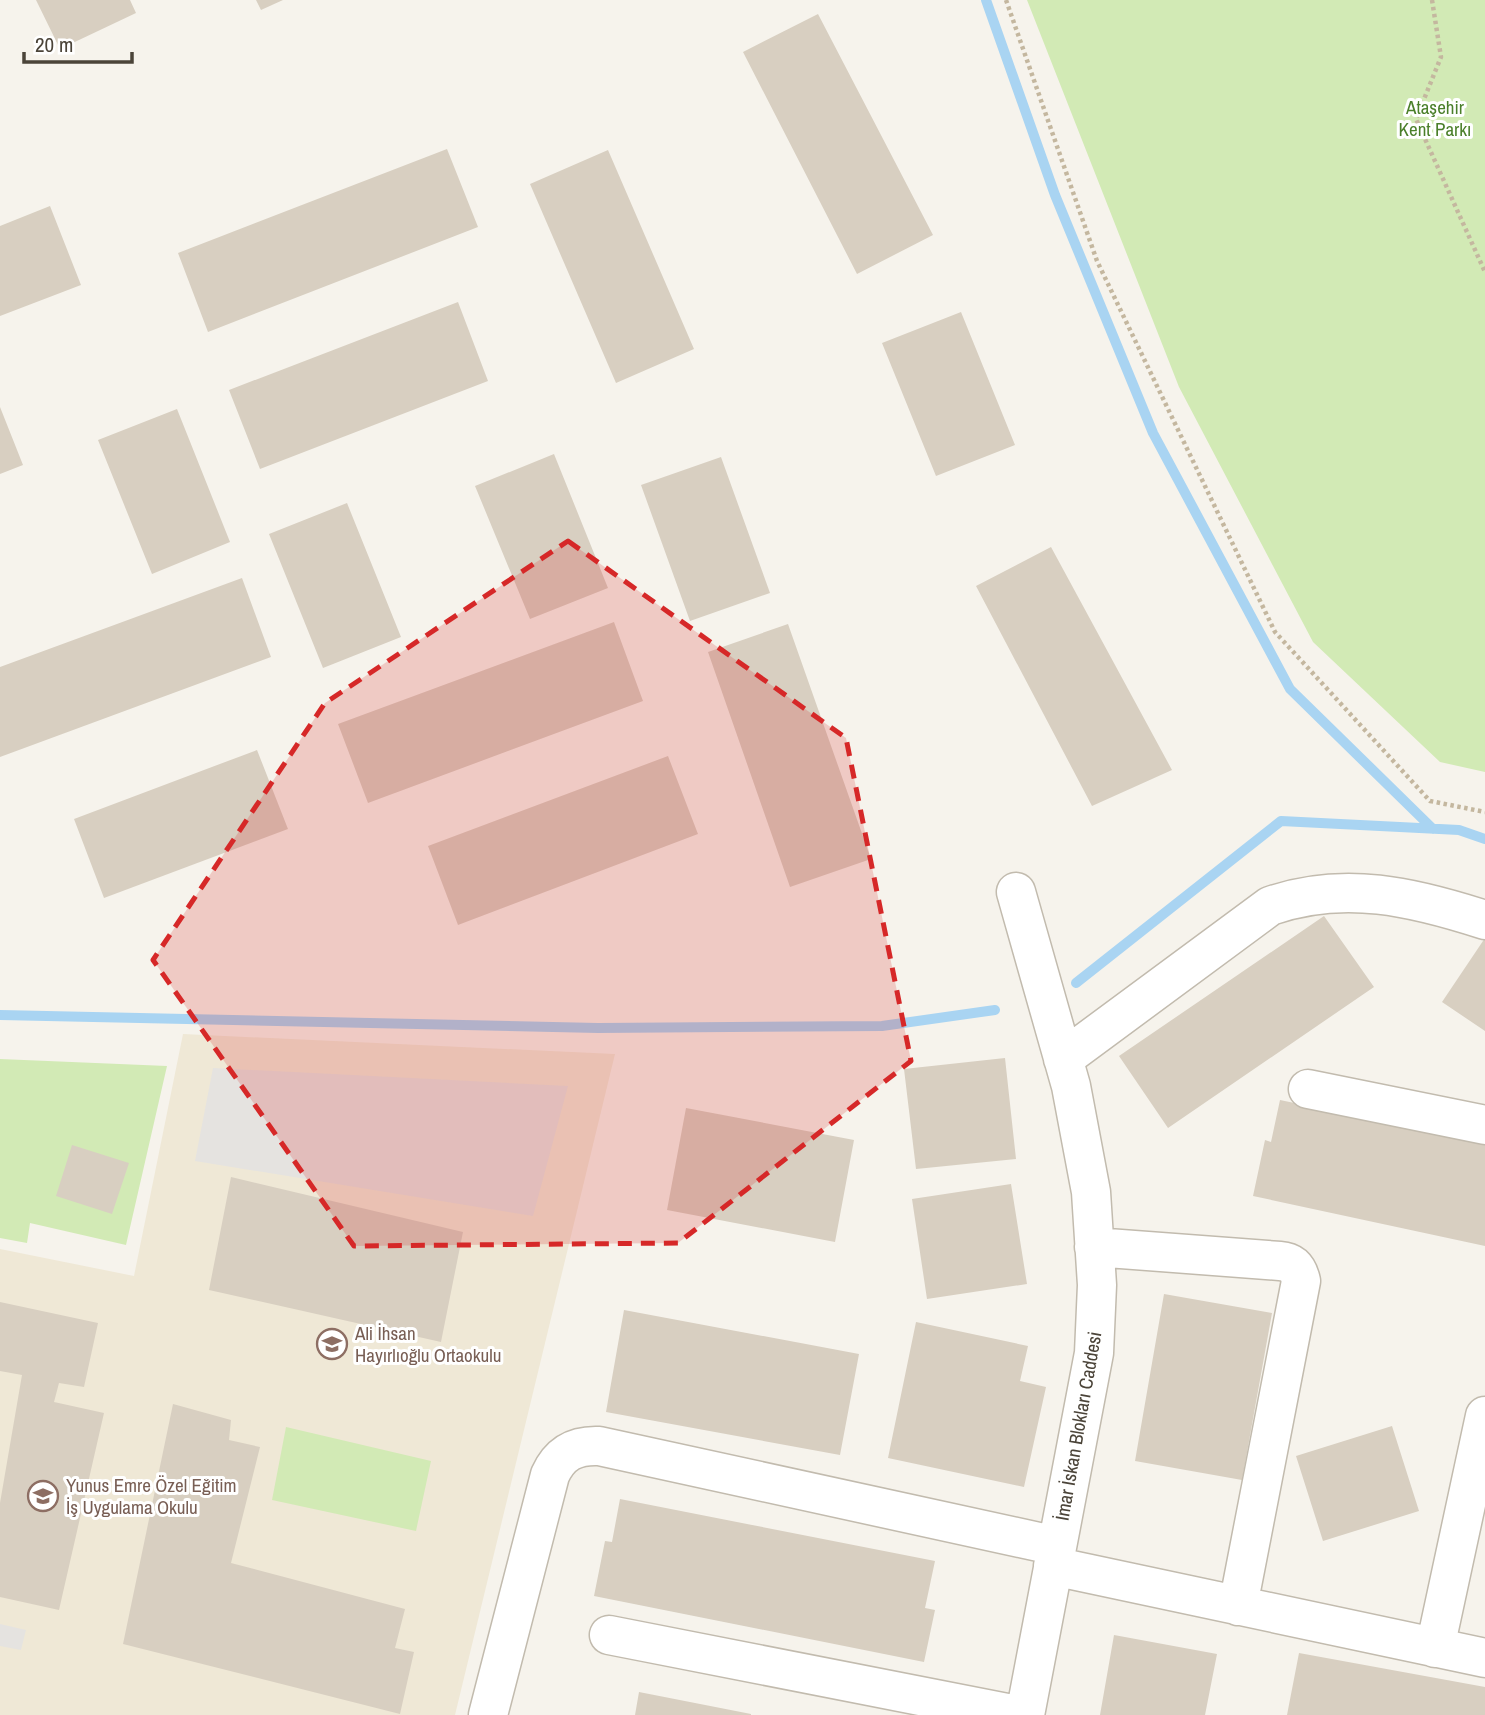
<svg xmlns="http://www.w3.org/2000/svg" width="1485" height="1715" viewBox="0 0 1485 1715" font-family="'Archivo Narrow',sans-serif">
  <rect width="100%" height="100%" fill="#f6f3ec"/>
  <path fill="#efe8d6" d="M183 1034 615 1054 455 1715H0V1249L134 1276Z"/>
  <path fill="#d2eab5" d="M1027 0H1485V772L1440 762 1313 642 1179 387Z
    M0 1059 167 1066 126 1245 30 1223 27 1243 0 1238Z
    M286 1427 431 1461 416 1531 272 1500Z"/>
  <path fill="#e5e3e0" d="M213 1068 568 1086 533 1216 195 1161Z
    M0 1624 26 1630 21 1650 0 1646Z"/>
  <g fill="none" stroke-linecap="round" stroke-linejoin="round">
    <path stroke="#a9d4f2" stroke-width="10" d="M986 0 1055 195 1153 433 1290 689 1433 829
      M1076 983 1281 821 1459 830 1485 839
      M0 1015 598 1028 882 1026 995 1010"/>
  </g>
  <path fill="#d8cfc1" d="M36 0H130L136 13 60 49Z
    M256 0H283L261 10Z
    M818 14 933 235 857 274 743 52Z
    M447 149 478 227 208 332 178 253Z
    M608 150 694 349 616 383 530 184Z
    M50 206 81 285 0 316V226Z
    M458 302 488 381 260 469 229 390Z
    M961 312 1015 445 936 476 882 343Z
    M0 407 23 465 0 474Z
    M177 409 230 542 152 574 98 440Z
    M554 454 608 588 530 619 475 486Z
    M721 457 770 593 690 621 641 485Z
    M347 503 401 637 323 668 269 534Z
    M1051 547 1172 770 1092 806 976 586Z
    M242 578 271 657 0 757V667Z
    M614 622 643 701 368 803 338 724Z
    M788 624 871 859 790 887 708 652Z
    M257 750 288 829 104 898 74 819Z
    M668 756 698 834 458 925 428 846Z
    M1324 916 1374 987 1168 1128 1119 1056Z
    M1485 938V1031L1442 1002Z
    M1005 1058 1016 1159 916 1169 904 1069Z
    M1280 1100 1485 1143V1246L1253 1196 1265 1140 1271 1142Z
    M686 1108 854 1140 835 1242 667 1210Z
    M72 1145 129 1163 112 1214 56 1196Z
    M231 1177 463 1232 441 1342 209 1290Z
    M1011 1184 1027 1284 927 1299 912 1199Z
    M1164 1294 1272 1313 1242 1480 1135 1461Z
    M0 1302 98 1323 84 1387 59 1383 54 1402 104 1413 59 1610 0 1597V1503L22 1375 0 1371Z
    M624 1310 859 1354 840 1455 606 1412Z
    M916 1322 1028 1346 1020 1381 1046 1387 1024 1487 888 1458Z
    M173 1404 231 1420 229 1440 260 1447 231 1563 405 1609 395 1648 414 1652 400 1714 123 1644Z
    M1392 1426 1419 1511 1323 1541 1296 1456Z
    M620 1499 935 1561 925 1608 935 1610 924 1662 594 1596 605 1541 612 1542Z
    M1114 1635 1217 1654 1205 1715H1100Z
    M1299 1653 1485 1687V1715H1287Z
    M639 1692 751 1714V1715H635Z"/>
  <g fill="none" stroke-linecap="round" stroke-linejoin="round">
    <g stroke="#c2bbae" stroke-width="41">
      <path id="minor" d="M1016 892 1071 1086 1091 1192 1097 1285 1094 1353 1025 1715
        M1063 1059 1270 906C1344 880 1414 897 1485 920
        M1308 1089 1485 1125
        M1094 1247 1280 1261C1293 1262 1298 1268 1301 1281L1238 1606
        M1053 1566 1485 1658
        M609 1635 1017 1715
        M1435 1648 1485 1416
        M488 1715 550 1475C560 1453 575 1445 599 1446L1057 1546"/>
    </g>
    <path stroke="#c4b79f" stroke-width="4.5" stroke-dasharray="3.5 3.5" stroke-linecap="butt" d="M1006 0 1097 261 1275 632 1430 801 1485 812
      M1432 0 1441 57 1416 119 1485 272"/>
    <use href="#minor" stroke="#fff" stroke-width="38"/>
  </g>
  <path fill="#d62828" fill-opacity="0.2" stroke="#d62828" stroke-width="5" stroke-dasharray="14 9" stroke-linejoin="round" d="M568 541 846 738 911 1061 678 1243 354 1246 153 960 325 703Z"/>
  <defs>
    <g id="school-ring" transform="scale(1.575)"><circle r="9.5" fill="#fff" stroke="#8d6e63" stroke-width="1.5"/><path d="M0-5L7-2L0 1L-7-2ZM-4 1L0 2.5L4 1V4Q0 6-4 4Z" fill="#8d6e63"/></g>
  </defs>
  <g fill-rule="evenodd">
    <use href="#school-ring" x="332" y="1344"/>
    <use href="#school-ring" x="43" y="1496"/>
  </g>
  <g text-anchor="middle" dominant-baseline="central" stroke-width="6" stroke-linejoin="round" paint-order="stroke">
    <g font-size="19" fill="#4a7f2a" stroke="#fff">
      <text x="1435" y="107">Ataşehir<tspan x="1435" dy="22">Kent Parkı</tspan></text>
    </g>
    <g font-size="19" fill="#785e54" stroke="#fff" text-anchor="start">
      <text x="355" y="1333">Ali İhsan<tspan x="355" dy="22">Hayırlıoğlu Ortaokulu</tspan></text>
      <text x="66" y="1485">Yunus Emre Özel Eğitim<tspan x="66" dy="22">İş Uygulama Okulu</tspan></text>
    </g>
    <g font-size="19" fill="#4b4439" stroke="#fff">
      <text transform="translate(1078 1426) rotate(-80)">İmar İskan Blokları Caddesi</text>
    </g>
  </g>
  <path d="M24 52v10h108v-10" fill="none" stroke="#4b4439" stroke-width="3.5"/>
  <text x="35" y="52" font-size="21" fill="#4b4439" stroke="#ffffff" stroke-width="5" paint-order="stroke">20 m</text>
</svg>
